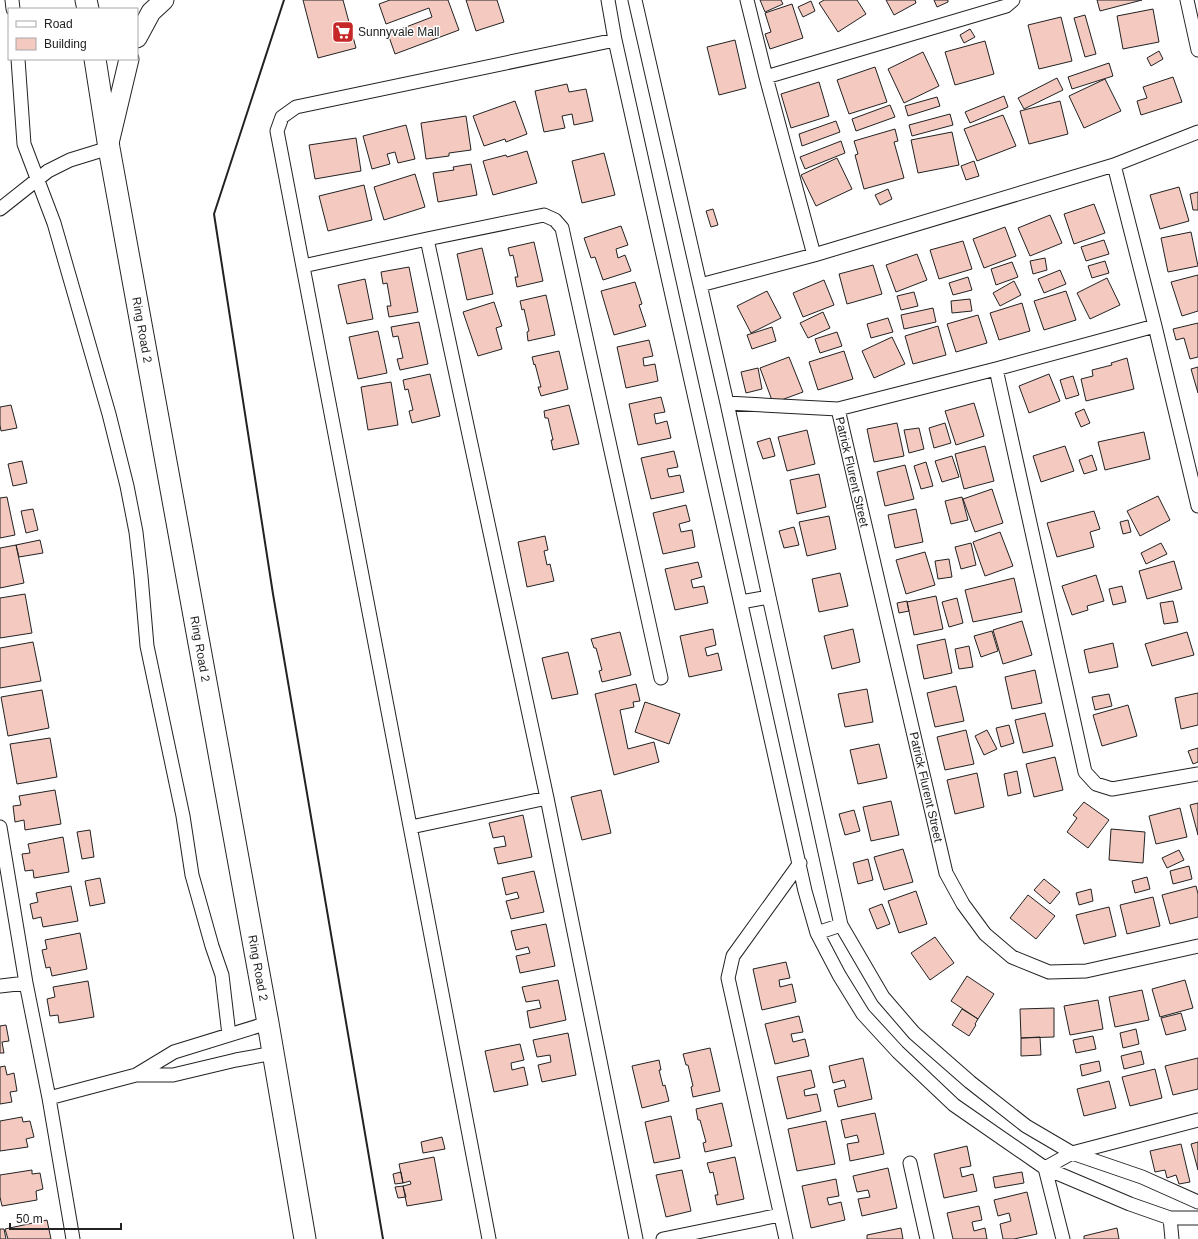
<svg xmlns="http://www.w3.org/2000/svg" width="1198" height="1239" viewBox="0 0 1198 1239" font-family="Helvetica,sans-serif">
  <rect width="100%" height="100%" fill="#fff"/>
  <path fill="#f3c9c0" stroke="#222" d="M303 0H343L356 48 318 58Z
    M390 0H448L459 30 395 54 388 34 432 17 429 8 386 24 379 4Z
    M466 0H497L504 22 476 31Z
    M760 0H781L783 4 765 12Z
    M824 0H857L866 14 838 32 819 3Z
    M886 0H915L916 3 894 15Z
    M934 0H948V2L937 7Z
    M1097 0H1142L1100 11Z
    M811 1 815 11 803 17 798 7Z
    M792 4 803 38 770 49 765 34 771 32 765 13Z
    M1153 9 1159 42 1123 49 1117 16Z
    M1085 15 1096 54 1085 57 1074 18Z
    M1061 17 1072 61 1039 69 1028 25Z
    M970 29 975 37 964 43 960 35Z
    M735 40 746 88 719 95 707 47Z
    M985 41 994 74 955 85 945 52Z
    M1159 51 1163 59 1151 66 1147 58Z
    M923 52 939 86 904 103 888 69Z
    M1109 63 1113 76 1072 89 1068 77Z
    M875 67 887 102 849 114 837 80Z
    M1173 77 1182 102 1141 115 1137 101 1147 98 1143 87Z
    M1057 78 1063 90 1024 109 1018 98Z
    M1105 79 1121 111 1084 128 1069 96Z
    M819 82 829 116 791 128 781 94Z
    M567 84 569 92 586 89 593 121 574 125 572 114 562 116 565 128 544 132 535 91Z
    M1004 96 1008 107 970 123 965 112Z
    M937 97 940 106 908 116 905 106Z
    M515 101 527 134 506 142 505 139 484 146 473 116Z
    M1060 101 1068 134 1029 144 1020 111Z
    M890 105 895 117 856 131 852 119Z
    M950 114 953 125 912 136 909 125Z
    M1003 115 1016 146 977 161 964 129Z
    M466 116 471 150 449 153V156L426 159 421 123Z
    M836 121 840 132 802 146 799 134Z
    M406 125 415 159 398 163 395 152 387 154 390 164 372 169 363 136Z
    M895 129 898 141 894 142 904 178 864 189 855 155 858 154 854 141Z
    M952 132 959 165 918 173 911 140Z
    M356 138 361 171 315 179 309 145Z
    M841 141 845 153 805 169 800 157Z
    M527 151 537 183 493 195 483 161 506 155 507 157Z
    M604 153 615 195 582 203 572 161Z
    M837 158 852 189 816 206 801 175Z
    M974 161 979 176 966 180 961 166Z
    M471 164 477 195 438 202 433 173 454 170 453 167Z
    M415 174 425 207 384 220 374 187Z
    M364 185 372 220 328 231 319 196Z
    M1179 187 1189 221 1160 229 1150 195Z
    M888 189 892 199 880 205 875 195Z
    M1198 192V210H1193L1190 194Z
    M1094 204 1105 233 1074 244 1064 214Z
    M713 209 718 225 711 227 706 211Z
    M1050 215 1062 243 1030 256 1018 228Z
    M621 226 628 245 616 249 618 258 625 255 631 271 603 280 595 257 591 258 584 238Z
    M1005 227 1016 256 984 268 973 239Z
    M1191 232 1198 266 1168 272 1161 238Z
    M1104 240 1109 254 1086 261 1081 247Z
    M963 241 972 269 939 279 930 250Z
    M534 242 543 281 517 287 515 277H518L513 255 510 256 508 248Z
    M482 248 493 294 467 300 457 254Z
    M917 254 927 280 896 292 886 265Z
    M1045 258 1047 270 1033 274 1030 261Z
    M1105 261 1109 273 1092 278 1088 266Z
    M1012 262 1018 277 996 285 991 269Z
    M873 265 882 294 847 304 839 274Z
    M409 267 418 312 389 317 387 306H391L387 283 383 284 381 272Z
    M1060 270 1066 284 1044 293 1038 279Z
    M1198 275V311L1182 316 1171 282Z
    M968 277 972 290 953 295 949 283Z
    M1107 278 1120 305 1090 319 1077 293Z
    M365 279 373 319 347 324 338 285Z
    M824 280 834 305 803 317 793 293Z
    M1014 281 1021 295 1000 306 993 293Z
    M635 282 642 304 639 305 646 326 614 335 601 291Z
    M767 291 781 318 751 333 737 306Z
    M1066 291 1076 320 1044 330 1034 301Z
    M914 292 918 306 901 310 897 296Z
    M546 295 555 335 528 341 527 332 529 331 524 309 522 310 520 301Z
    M970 299 972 311 952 313 951 301Z
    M494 302 502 326 496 328 502 349 478 356 463 312Z
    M1022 303 1030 331 999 340 990 313Z
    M933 308 936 322 904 329 901 315Z
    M823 312 830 328 808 338 800 323Z
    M978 315 987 343 956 352 947 324Z
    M888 318 893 332 871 338 867 324Z
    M419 322 428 364 400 370 397 359 403 358 398 336 393 337 391 327Z
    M1198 323V357L1190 359 1184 338 1176 340 1173 329Z
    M938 326 946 355 913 364 905 336Z
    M772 327 776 341 752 349 747 335Z
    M378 331 387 373 358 379 349 337Z
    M837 332 842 346 820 353 815 339Z
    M892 337 905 364 874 378 862 351Z
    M649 340 653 356 643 358 644 366 655 364 658 381 626 388 617 347Z
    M559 351 568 389 541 396 538 387H541L535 364 534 365 532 357Z
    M844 351 853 379 818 390 809 362Z
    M789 357 803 392 773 403 760 368Z
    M1127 358 1134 389 1086 401 1081 379 1093 376 1092 370 1112 365 1111 363Z
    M1198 367V393L1191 369Z
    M758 368 762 389 746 393 741 372Z
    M430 374 440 416 412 423 409 411 413 410 408 389 405 390 403 380Z
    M1049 374 1060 401 1029 413 1019 386Z
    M1073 376 1079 395 1066 399 1060 380Z
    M391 382 398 425 368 430 361 387Z
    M661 397 665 412 654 414 656 424 667 421 671 438 638 445 629 404Z
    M974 403 984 436 956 445 945 411Z
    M11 405 17 428 1 431 0 425V407Z
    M569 405 579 444 553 450 551 440H553L548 418H545L544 411Z
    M1084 409 1090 423 1081 427 1075 413Z
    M897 423 904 456 874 462 867 429Z
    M945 423 951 443 934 448 929 428Z
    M919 428 924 449 909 453 904 430Z
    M807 430 815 464 787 471 778 437Z
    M1144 432 1150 459 1105 470 1098 442Z
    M770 438 775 456 763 459 757 442Z
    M985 446 994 481 964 489 955 454Z
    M1065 446 1074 471 1041 482 1033 456Z
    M674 451 678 467 667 469 669 477 680 475 684 492 651 499 641 458Z
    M1092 455 1097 470 1084 474 1079 460Z
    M952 456 959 477 942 482 935 461Z
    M22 461 27 483 13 486 8 464Z
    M926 462 933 486 921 489 914 466Z
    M905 465 914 499 885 506 877 472Z
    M819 474 826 507 797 514 790 480Z
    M992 489 1003 523 975 532 963 499Z
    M1158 496 1170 520 1140 536 1127 511Z
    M7 497 15 535 0 538V498Z
    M962 497 968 520 951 524 945 501Z
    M686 505 690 521 679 524 681 532 692 530 695 547 663 554 653 513Z
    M33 509 38 530 26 533 21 511Z
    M916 509 923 542 895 548 888 515Z
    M1094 511 1100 529 1090 532 1094 547 1057 557 1047 523Z
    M829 516 836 549 807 556 799 522Z
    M1128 520 1131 532 1123 534 1120 522Z
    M794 527 799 545 784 548 779 531Z
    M1000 532 1013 566 985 576 973 542Z
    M545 536 548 550 544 551 547 565 550 564 554 581 527 587 518 542Z
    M40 540 43 553 19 557 16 545Z
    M971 543 976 565 961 569 955 547Z
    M1161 543 1167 554 1146 564 1141 553Z
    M16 545 24 583 0 588V548Z
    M925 552 935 585 906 594 896 560Z
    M949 559 952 577 938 579 935 561Z
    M1174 561 1182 589 1147 599 1139 571Z
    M698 562 702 577 691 580 693 588 704 586 708 603 675 610 665 569Z
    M840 573 848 606 819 612 812 579Z
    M1096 575 1104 601 1087 606 1088 610 1072 615 1062 586Z
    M1014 578 1022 612 973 622 965 590Z
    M1122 586 1126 602 1113 605 1109 589Z
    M25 594 32 633 0 638V598Z
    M936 596 943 629 914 635 907 602Z
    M957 598 963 623 949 627 942 602Z
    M907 601 909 611 899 613 897 603Z
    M1173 601 1178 622 1164 624 1160 603Z
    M1022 621 1032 655 1003 664 993 630Z
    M713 629 716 645 705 648 707 656 718 653 722 670 689 677 680 636Z
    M853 629 860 662 832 669 824 636Z
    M992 631 998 651 981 657 974 636Z
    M620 632 631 675 602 682 599 671 602 670 596 648H594L591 639Z
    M1187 632 1194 655 1152 666 1145 644Z
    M945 639 952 673 924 679 917 645Z
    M33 642 41 681 0 688V648Z
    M1113 643 1118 667 1089 673 1084 650Z
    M969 646 973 667 959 669 955 649Z
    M568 652 578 694 552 699 542 658Z
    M1035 670 1042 703 1012 709 1005 677Z
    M636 684 640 701 633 702 634 707 620 710 628 749 654 742 659 762 614 775 595 694Z
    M956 686 964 721 935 727 927 693Z
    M867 689 873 722 845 727 838 694Z
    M42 690 49 728 8 736 1 697Z
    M1198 693V725L1181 729 1175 698Z
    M1109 694 1112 706 1095 710 1092 697Z
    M645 702 680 714 669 744 635 732Z
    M1128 705 1137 736 1102 746 1093 715Z
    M1045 713 1053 746 1023 753 1015 720Z
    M1009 725 1014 743 1001 747 996 728Z
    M966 730 974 764 945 770 937 737Z
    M987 730 997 749 984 755 975 736Z
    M50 738 57 777 17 784 10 744Z
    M879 744 887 778 858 784 850 750Z
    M1198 748V762L1193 764 1188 751Z
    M1055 757 1063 790 1034 797 1026 764Z
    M1017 771 1021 793 1008 796 1004 774Z
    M977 773 984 807 955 814 947 780Z
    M55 790 61 824 25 830 24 820 15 822 13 806 21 805 19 796Z
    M601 790 611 833 582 840 571 797Z
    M891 801 899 835 871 841 863 807Z
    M1084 802 1109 820 1088 848 1067 832 1077 818 1073 815Z
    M1198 803V835L1190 805Z
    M1180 808 1187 837 1156 844 1149 816Z
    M854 810 860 831 845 835 839 814Z
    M523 815 532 857 498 864 494 848 506 846 504 836 493 838 489 823Z
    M1111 829 1145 832 1143 863 1109 860Z
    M90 830 94 857 82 859 77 832Z
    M63 837 69 872 34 878 33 870 25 871 22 854 30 853 28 844Z
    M903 849 913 882 884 890 874 857Z
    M1179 850 1184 860 1167 868 1162 858Z
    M868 859 873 880 858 884 853 863Z
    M1189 866 1192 879 1173 884 1170 871Z
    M534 871 544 912 511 919 506 901 519 898 517 892 506 895 502 878Z
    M1147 877 1150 889 1135 893 1132 881Z
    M100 878 105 903 90 906 85 881Z
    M1044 879 1060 892 1050 904 1034 890Z
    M71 886 78 921 43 927 41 917 33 919 30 904 38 902 36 893Z
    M1196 886 1198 894V917L1170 924 1162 895Z
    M1091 889 1093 901 1079 905 1076 893Z
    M916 891 927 924 899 933 888 901Z
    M1028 895 1055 916 1036 939 1010 918Z
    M1153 897 1160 926 1127 934 1120 905Z
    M882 904 890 924 877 929 869 909Z
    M1109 907 1116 936 1084 944 1076 915Z
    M546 924 555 966 520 973 516 956 530 953 528 947 516 950 511 931Z
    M80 933 87 969 52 976 50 967 46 968 42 950 47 949 45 940Z
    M935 937 954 963 930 980 911 953Z
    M786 962 790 978 779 980 780 987 792 984 796 1002 762 1010 753 969Z
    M967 976 994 994 978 1019 951 1001Z
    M558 980 566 1020 530 1028 527 1011 541 1008 539 1000 526 1002 522 987Z
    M1185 980 1193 1008 1160 1017 1152 989Z
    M88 981 94 1017 59 1023 58 1015 50 1016 47 999 55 997 53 987Z
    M1142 990 1149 1020 1115 1027 1109 997Z
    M1098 1000 1103 1029 1070 1035 1064 1006Z
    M1054 1008V1037L1021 1038 1020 1009Z
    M962 1009 978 1019 975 1024 976 1025 969 1036 952 1025Z
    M1181 1013 1186 1030 1166 1035 1161 1018Z
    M799 1016 803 1032 791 1034 793 1042 805 1039 809 1056 775 1064 765 1024Z
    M6 1025 9 1041 2 1042 4 1053H0V1026Z
    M1136 1029 1139 1044 1123 1048 1120 1033Z
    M568 1033 576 1075 542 1082 538 1065 551 1062 550 1055 537 1057 533 1040Z
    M1093 1036 1096 1049 1076 1053 1073 1040Z
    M1040 1037 1041 1055 1021 1056V1038Z
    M520 1044 524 1060 511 1063 512 1070 524 1067 528 1085 494 1092 485 1051Z
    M710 1048 720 1091 693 1097 691 1087 693 1086 688 1065H686L683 1054Z
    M1141 1051 1144 1064 1124 1069 1121 1056Z
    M863 1058 872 1099 838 1107 834 1090 846 1087 844 1080 833 1083 829 1066Z
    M1198 1058V1089L1173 1095 1165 1066Z
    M659 1060 661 1070H659L663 1086 665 1085 669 1101 642 1108 632 1066Z
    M1099 1061 1101 1071 1082 1076 1080 1065Z
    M5 1066 7 1075 14 1073 17 1091 10 1092 12 1102 0 1104V1067Z
    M1155 1069 1162 1098 1130 1106 1122 1077Z
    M811 1070 815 1087 804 1090 805 1096 817 1094 821 1111 787 1119 777 1077Z
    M1109 1081 1116 1108 1084 1116 1077 1089Z
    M722 1103 732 1146 705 1152 703 1143 706 1142 700 1120H698L696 1109Z
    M875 1113 884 1154 850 1161 847 1144 859 1142 857 1135 845 1138 841 1120Z
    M671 1116 680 1158 654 1163 645 1122Z
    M22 1117 23 1122 30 1121 34 1137 26 1139 28 1147 0 1151V1121Z
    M826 1121 835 1164 797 1171 788 1129Z
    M442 1137 445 1149 423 1153 421 1142Z
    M1198 1142V1170L1191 1144Z
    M1181 1144 1190 1182 1179 1184 1176 1175 1167 1178 1165 1170 1155 1172 1150 1151Z
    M967 1146 971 1166 960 1168 962 1177 973 1174 977 1191 944 1198 934 1154Z
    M434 1157 442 1200 407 1206 403 1186 411 1184 410 1181 403 1183 399 1164Z
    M735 1157 744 1199 717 1205 715 1195H718L713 1172 710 1173 707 1163Z
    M888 1168 897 1208 862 1216 858 1199 870 1197 868 1190 857 1192 853 1176Z
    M32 1170V1174L40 1173 43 1189 36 1191 37 1200 2 1206 0 1197V1175Z
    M682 1170 691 1211 666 1217 656 1175Z
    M401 1172 403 1183 395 1184 393 1174Z
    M1022 1172 1024 1183 995 1188 993 1177Z
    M836 1179 839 1196 827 1198 829 1205 841 1202 845 1220 811 1228 802 1186Z
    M403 1186 406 1197 398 1198 395 1187Z
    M1027 1192 1037 1234 1014 1239H1003L1000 1224 1011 1221 1009 1213 998 1216 994 1200Z
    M979 1206 982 1220 972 1222 974 1231 985 1228 987 1239H953L947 1213Z
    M47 1220 51 1239H8L5 1229Z
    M901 1228 903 1239H867V1235Z
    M1117 1228 1119 1239H1084V1236Z
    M0 1229H4L6 1239H0Z"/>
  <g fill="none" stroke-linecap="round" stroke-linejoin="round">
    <g stroke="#222" stroke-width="15">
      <path id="street" d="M12 0 13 9
        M608 0 615 40 805 891 817 933 839 975 863 1014 898 1052 954 1105 1045 1168 1130 1204 1170 1218H1198
        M635 0 727 403 769 597 841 925 883 997 914 1033 970 1082 1026 1126 1072 1153 1142 1177 1198 1202
        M747 0 766 77 814 255
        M1187 0 1198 50
        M18 59 24 144 54 223 109 414 127 486 136 532 141 576 147 646 183 816 192 875 212 946 222 975 229 1035
        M766 77 1006 6 1013 0
        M1114 165 1155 326 1198 506
        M0 209 48 171 70 160 109 148
        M427 239 547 798 636 1239
        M303 266 427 239 544 215 555 220 562 228 661 678
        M700 285 814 255 1114 165 1198 132
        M996 369 1085 772 1096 784 1112 789 1198 774
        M727 403 838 409 996 369 1155 326
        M838 409 946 873 963 904 985 934 1012 957 1049 972 1086 971 1198 946
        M741 602 769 597
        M0 827 26 983 0 986
        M411 827 547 798
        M817 933 841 925
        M26 983 49 1098 73 1239
        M136 1075H173L236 1060 274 1053
        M49 1098 136 1075 174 1052 268 1023
        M910 1163 927 1239
        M1045 1168 1072 1153 1198 1120
        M1045 1168 1063 1239
        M1170 1218 1172 1239
        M489 1239 277 131 282 117 296 107 615 40
        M663 1239 780 1215
        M786 1239 728 978 733 956 800 863"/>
    </g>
    <g stroke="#222" stroke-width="21">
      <path id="secondary" d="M137 38 151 12 164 0
        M109 143 129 59"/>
    </g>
    <g stroke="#222" stroke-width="23">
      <path id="primary" d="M86 0 88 9
        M95 59 109 148 268 1023 305 1239"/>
    </g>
    <use href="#street" stroke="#fff" stroke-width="13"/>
    <use href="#secondary" stroke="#fff" stroke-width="19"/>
    <use href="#primary" stroke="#fff" stroke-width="21"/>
    <path stroke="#222" stroke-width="2" d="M284 0 214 214 273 594 383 1239"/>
  </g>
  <defs>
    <g id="supermarket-square" transform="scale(1.15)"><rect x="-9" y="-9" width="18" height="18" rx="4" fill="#c62828" stroke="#fff"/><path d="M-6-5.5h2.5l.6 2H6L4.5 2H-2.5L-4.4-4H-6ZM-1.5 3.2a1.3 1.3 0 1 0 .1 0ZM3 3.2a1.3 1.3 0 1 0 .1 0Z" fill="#fff"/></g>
  </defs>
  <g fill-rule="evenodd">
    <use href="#supermarket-square" x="343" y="32"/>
  </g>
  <g text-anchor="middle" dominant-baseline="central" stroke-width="3" stroke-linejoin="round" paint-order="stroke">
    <g font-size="12" fill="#222" stroke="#fff" text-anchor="start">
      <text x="358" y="32">Sunnyvale Mall</text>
    </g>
    <g font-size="12" fill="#222" stroke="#fff">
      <text transform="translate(142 330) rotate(80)">Ring Road 2</text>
      <text transform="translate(852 472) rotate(77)">Patrick Flurent Street</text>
      <text transform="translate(200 649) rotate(80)">Ring Road 2</text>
      <text transform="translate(926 787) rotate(77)">Patrick Flurent Street</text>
      <text transform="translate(258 968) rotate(80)">Ring Road 2</text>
    </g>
  </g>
  <rect x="8" y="8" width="130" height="52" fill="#ffffff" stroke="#a7a7a7"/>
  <rect x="16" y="21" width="20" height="6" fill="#ffffff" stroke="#a7a7a7"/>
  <text x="44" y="28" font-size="12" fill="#222222">Road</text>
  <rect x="16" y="38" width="20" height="12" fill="#f3c9c0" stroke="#a7a7a7"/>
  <text x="44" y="48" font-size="12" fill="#222222">Building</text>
  <path d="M10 1223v6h111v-6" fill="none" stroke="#222222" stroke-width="2"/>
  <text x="16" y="1223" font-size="12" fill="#222222" stroke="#ffffff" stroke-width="3" paint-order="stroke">50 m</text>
</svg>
